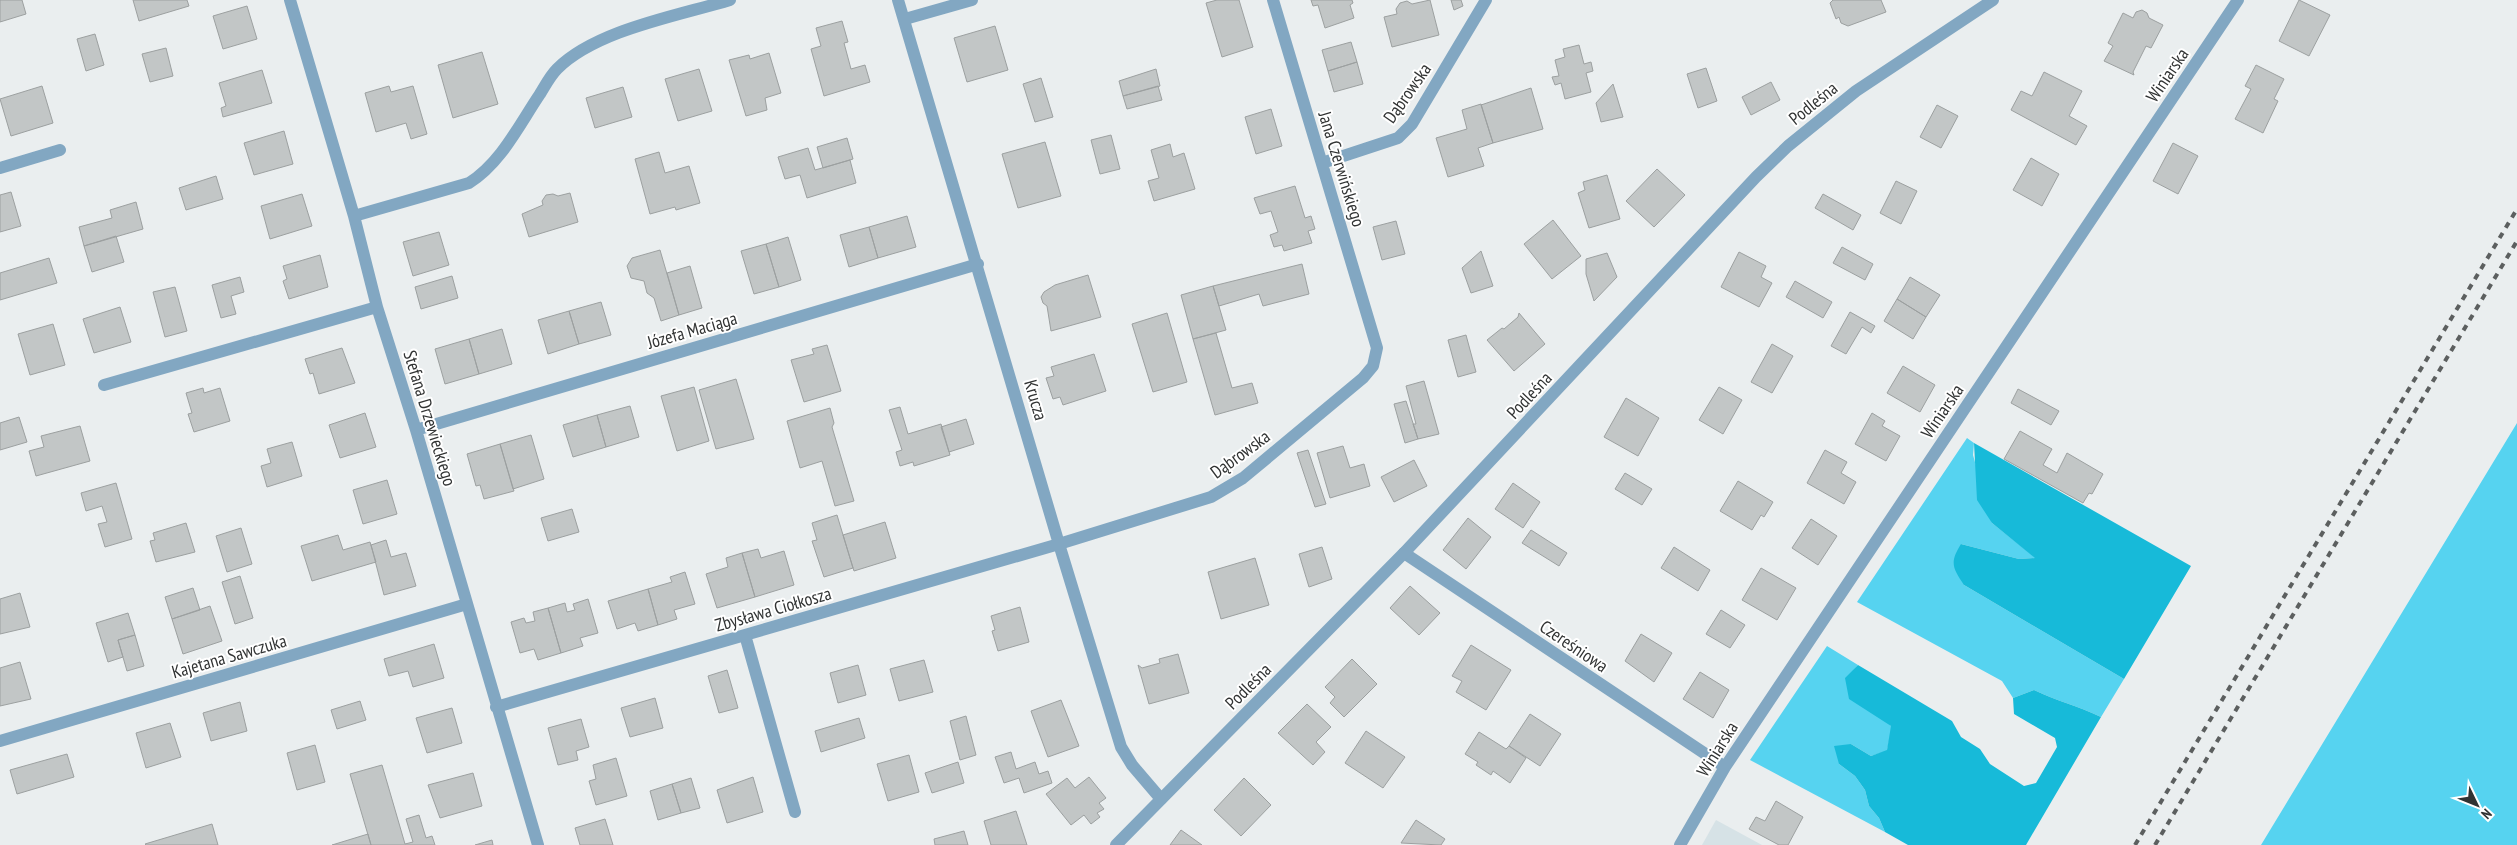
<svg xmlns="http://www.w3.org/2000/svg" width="2517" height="845" viewBox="0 0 2517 845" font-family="'PT Sans Narrow',sans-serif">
  <rect width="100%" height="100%" fill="#eaeeef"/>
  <path fill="#d6e2e6" d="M1716 820 1762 845H1702Z"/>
  <path fill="#56d3f0" d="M2517 423V845H2261Z
    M1967 438 1974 443 1973 455 1992 523 2036 558 2019 559 1961 544 1964 585 2124 679 2101 717C2079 706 2056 701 2034 690L2013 698 2002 681 1857 602Z
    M1827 646 1858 665 1846 679 1892 727 1887 751 1871 756 1851 744 1839 764 1855 776 1865 790 1869 806 1879 818 1885 832 1750 760Z"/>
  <path fill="#17bad9" d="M1974 443 2191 566 2124 679 1964 585C1953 568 1949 563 1961 544L2019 559 2035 558 1992 523 1977 500Z
    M1858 665 1952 721 1961 737 1980 749 1990 764 2024 786 2036 783 2057 747 2055 738 2014 714 2013 698 2034 690C2056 701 2079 706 2101 717L2026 845H1908L1885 832 1879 818 1869 806 1865 790 1855 776 1839 764 1834 746 1851 744 1871 756 1887 750 1891 726 1849 699 1845 678Z"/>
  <path fill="#c2c6c6" stroke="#9ca0a0" d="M0 0H22L26 14 0 22Z
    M133 0H187L189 6 139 21Z
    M1217 0H1239L1253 47 1222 57 1206 3Z
    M1311 0H1352L1353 3 1350 5 1354 18 1325 28 1318 5 1313 6Z
    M1430 0 1439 35 1392 47 1384 17 1397 14 1396 9 1400 3 1407 1 1412 4Z
    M1451 0H1461L1463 6 1454 10Z
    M1833 0H1881L1886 12 1848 26 1841 23 1839 17 1836 19 1830 3Z
    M2299 0 2330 15 2309 56 2279 41Z
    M247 6 257 39 223 49 213 16Z
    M2142 10 2147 13 2149 18 2163 25 2151 48 2146 46 2133 72 2134 75 2104 61 2113 46 2108 43 2123 13 2133 18 2136 12Z
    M842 21 848 42 844 43 851 69 865 65 870 82 824 96 811 49 821 46 816 28Z
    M995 26 1008 70 967 82 954 38Z
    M95 34 104 65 86 71 77 39Z
    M1351 42 1357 62 1328 71 1322 50Z
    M1579 45 1584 64 1591 62 1593 71 1586 73 1591 92 1565 99 1561 83 1555 85 1552 77 1559 76 1555 60 1565 57 1563 49Z
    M166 48 173 76 150 82 142 54Z
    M482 52 498 104 453 118 438 65Z
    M769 53 781 93 765 98 767 110 746 116 729 60 749 55 750 59Z
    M1357 62 1363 84 1334 92 1328 71Z
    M2256 65 2284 79 2274 99 2278 101 2263 133 2235 119 2251 89 2245 86Z
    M1706 68 1717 101 1698 108 1687 74Z
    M699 69 712 111 678 121 665 79Z
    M1156 69 1160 86 1123 96 1119 81Z
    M262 70 272 103 223 117 221 108 226 106 219 83Z
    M2044 72 2082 91 2069 116 2087 126 2076 145 2011 110 2021 91 2032 96Z
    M1041 78 1053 117 1035 122 1023 84Z
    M1771 82 1780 100 1751 115 1742 97Z
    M1613 84 1623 117 1601 122 1596 103Z
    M42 86 53 123 11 136 0 99Z
    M389 86 391 92 413 86 427 134 411 139 406 123 376 132 365 93Z
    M1158 86 1162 100 1127 109 1123 96Z
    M623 87 632 117 595 128 586 98Z
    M1531 88 1543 129 1493 143 1481 105Z
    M1481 104 1493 143 1478 148 1484 166 1448 177 1436 138 1467 129 1462 110Z
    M1937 105 1958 116 1941 148 1920 137Z
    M1271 109 1282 146 1256 154 1245 117Z
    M284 131 293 164 254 175 244 143Z
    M1111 135 1120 169 1100 174 1091 140Z
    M847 138 853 159 823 168 817 147Z
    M1045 142 1061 196 1018 208 1002 154Z
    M2173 143 2198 156 2178 194 2153 181Z
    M1170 144 1173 157 1184 153 1195 189 1154 201 1148 181 1159 178 1151 150Z
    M808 148 815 170 850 160 856 183 807 198 800 175 785 179 778 157Z
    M659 152 665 173 689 166 700 203 676 210 675 207 650 214 635 159Z
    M2031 158 2059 174 2042 206 2013 190Z
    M1657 169 1685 195 1654 227 1626 201Z
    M1607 175 1620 219 1589 228 1578 193 1585 190 1583 182Z
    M216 176 223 199 186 210 179 188Z
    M1896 181 1917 191 1901 224 1880 213Z
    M1295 186 1305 218 1311 216 1315 229 1308 231 1312 243 1284 251 1282 245 1274 247 1270 235 1278 232 1271 211 1260 214 1254 198Z
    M11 192 21 226 0 232V195Z
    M570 193 578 222 529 237 522 214 543 205 542 201 546 195 553 194 558 196Z
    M302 194 312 226 270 239 261 206Z
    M1823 194 1861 215 1853 230 1815 208Z
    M136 202 143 229 84 246 79 227 112 218 110 210Z
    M907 216 916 247 878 258 869 227Z
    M1553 220 1581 256 1552 279 1524 244Z
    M1396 221 1405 254 1382 260 1373 227Z
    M869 227 878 258 849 267 840 235Z
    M439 232 449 265 413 276 403 242Z
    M116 236 124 262 92 272 84 246Z
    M788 237 801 280 779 287 766 244Z
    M766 244 779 287 754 294 741 251Z
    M1842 247 1873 264 1865 280 1833 263Z
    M660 250 679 315 661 321 654 298 647 293 644 281 631 278 627 266 632 258Z
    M1481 251 1493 286 1471 293 1462 268Z
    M1739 252 1766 266 1761 277 1772 283 1759 307 1721 287Z
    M1607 253 1617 277 1594 301 1586 274V259Z
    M320 255 328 287 289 299 283 281 287 279 283 266Z
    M49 258 57 283 0 300V273Z
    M1302 264 1309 294 1263 306 1259 294 1219 306 1213 286Z
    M690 266 702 308 679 315 667 273Z
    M1088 275 1101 317 1051 331 1047 306 1043 303 1041 297 1044 292 1055 285Z
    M452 276 458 298 421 309 415 287Z
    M240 277 244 292 231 296 236 314 221 318 212 285Z
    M1910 277 1940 295 1926 317 1897 299Z
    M1795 281 1832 302 1823 318 1786 297Z
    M1213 286 1226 330 1193 339 1181 295Z
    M175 287 187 331 165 337 153 292Z
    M1897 299 1926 317 1913 339 1884 321Z
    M601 302 611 335 579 344 569 311Z
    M120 307 131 342 94 353 83 319Z
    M569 311 579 344 548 354 538 320Z
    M1850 312 1875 326 1871 333 1862 327 1846 354 1831 346Z
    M1167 313 1187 382 1153 392 1132 324Z
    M1519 313 1545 344 1514 371 1487 340 1502 328 1504 329 1518 317Z
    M53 324 65 365 30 375 18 334Z
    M502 329 512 364 479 374 469 339Z
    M1216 333 1232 388 1252 383 1258 403 1215 415 1193 339Z
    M1466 335 1476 372 1458 377 1448 340Z
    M469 339 479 374 445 384 435 349Z
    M1772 344 1793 356 1772 393 1751 382Z
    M827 345 841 391 804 402 791 360 814 354 812 349Z
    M342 348 355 383 319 394 313 373 310 374 305 359Z
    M1094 354 1106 391 1063 405 1060 397 1053 399 1046 378 1054 376 1051 367Z
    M1903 366 1935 385 1920 412 1887 393Z
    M736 379 754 439 716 449 699 390Z
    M1424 381 1439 434 1418 439 1413 424H1416L1406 386Z
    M694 387 709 441 677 451 661 396Z
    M1719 387 1742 400 1723 434 1699 420Z
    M203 388 204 393 220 388 230 421 194 432 188 414 192 413 186 393Z
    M2018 389 2059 411 2051 425 2011 403Z
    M1626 398 1659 418 1638 456 1604 437Z
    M1406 401 1418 439 1405 443 1394 404Z
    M630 406 639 437 606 447 597 415Z
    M900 407 908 434 941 424 950 455 914 466 913 462 900 466 896 452 902 450 889 410Z
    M830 408 834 423 832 427 854 501 835 506 822 461 800 468 787 421Z
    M365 413 376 447 340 458 329 425Z
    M1872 413 1885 421 1882 426 1900 436 1886 461 1855 444Z
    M597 415 606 447 573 457 563 425Z
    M19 417 27 442 0 450V423Z
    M966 419 974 444 949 452 941 427Z
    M80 426 90 461 36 476 29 451 44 447 41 436Z
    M2020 431 2052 449 2043 465 2057 473 2067 453 2103 474 2092 494 2089 493 2083 503 2004 459Z
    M531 435 544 479 513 489 500 444Z
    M292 442 302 476 267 487 261 466 271 463 267 449Z
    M500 444 514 491 484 499 480 485 476 486 467 454Z
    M1343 446 1350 468 1364 464 1370 486 1330 498 1317 453Z
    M1308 450 1326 504 1315 507 1297 453Z
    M1825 450 1847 462 1841 473 1856 482 1844 504 1807 483Z
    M1414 460 1427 486 1394 502 1381 477Z
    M1625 473 1652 489 1642 505 1615 489Z
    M387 480 397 514 363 524 353 490Z
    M1738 481 1773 502 1764 517 1761 515 1752 530 1720 511Z
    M116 483 132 539 105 547 98 524 107 522 102 506 86 511 81 493Z
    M1513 483 1540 502 1523 528 1495 509Z
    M572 509 579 532 548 541 541 518Z
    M837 515 853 568 824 577 812 541 817 540 812 523Z
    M1468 518 1491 537 1466 569 1443 550Z
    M1811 519 1837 536 1818 565 1792 548Z
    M885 522 896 558 854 571 843 535Z
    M186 523 195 552 156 562 150 541 155 540 153 533Z
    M241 528 252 564 227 572 216 536Z
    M1531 530 1567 553 1559 566 1522 543Z
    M338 535 343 550 370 542 376 562 312 581 301 546Z
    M386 540 391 557 406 553 416 586 384 595 371 545Z
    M1322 547 1332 579 1309 587 1299 554Z
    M1674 547 1710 570 1698 591 1661 568Z
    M758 549 761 558 784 551 794 585 755 597 742 553Z
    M742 553 755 597 717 608 706 574 728 567 726 558Z
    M1255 558 1269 605 1221 619 1208 572Z
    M1761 568 1796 588 1777 620 1742 600Z
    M685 572 695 604 674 610 677 619 658 625 648 589 672 582 670 577Z
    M240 576 253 618 235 624 222 582Z
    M1410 586 1440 613 1419 635 1390 608Z
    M193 588 200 610 172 619 165 597Z
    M648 589 658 625 638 631 635 623 617 629 608 601Z
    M20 593 30 627 0 634V599Z
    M588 599 598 633 580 638 583 646 561 653 548 608 565 603 567 612 575 610 573 604Z
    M210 606 222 641 183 654 172 619Z
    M1020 607 1029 642 998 651 992 631 995 630 991 616Z
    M548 608 561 653 538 660 534 649 520 653 511 622 524 618 526 623 535 621 533 612Z
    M1721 610 1745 625 1730 648 1706 634Z
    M128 613 135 635 118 640 123 657 108 662 96 623Z
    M1641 634 1672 653 1654 682 1625 661Z
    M135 635 144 666 127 671 118 640Z
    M434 644 444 678 413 687 408 671 389 676 384 659Z
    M1471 645 1511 670 1486 710 1456 692 1462 681 1452 676Z
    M1178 654 1189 693 1149 704 1138 665 1142 668 1160 663 1159 659Z
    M1352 659 1377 684 1344 717 1330 703 1335 697 1325 687Z
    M924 660 933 692 899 701 890 669Z
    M20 662 31 699 0 706V668Z
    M858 665 866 695 838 703 830 673Z
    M727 670 738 708 719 713 708 676Z
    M1700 672 1729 690 1713 718 1683 699Z
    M655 698 663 728 630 737 621 708Z
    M1061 700 1079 746 1048 757 1031 711Z
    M360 701 366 720 337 729 331 710Z
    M240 702 247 731 211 741 203 713Z
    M1307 704 1331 727 1316 742 1325 752 1313 765 1278 733Z
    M452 708 462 743 427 753 416 718Z
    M1530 714 1561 734 1540 766 1509 746Z
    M966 716 976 755 960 760 950 721Z
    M859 718 865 738 821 752 815 731Z
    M581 719 589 747 576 751 578 760 558 765 548 728Z
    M170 723 181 757 146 768 136 733Z
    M1366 731 1405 757 1383 788 1345 763Z
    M1479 732 1506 749 1509 746 1526 758 1510 783 1493 771 1491 775 1476 765 1478 762 1465 754Z
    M315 745 325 782 297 790 287 753Z
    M1011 752 1016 769 1035 762 1039 774 1048 771 1052 783 1024 793 1019 778 1004 783 995 757Z
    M67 754 74 777 17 794 10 770Z
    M909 755 919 792 888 801 877 764Z
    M616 758 627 796 596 805 589 781 596 779 593 765Z
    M958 762 964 783 932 793 925 773Z
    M382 765 405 844 413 842 406 819 419 815 426 838 432 836 435 845H371L350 774Z
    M473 773 482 806 440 818 428 785Z
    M753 777 763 812 727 823 717 790Z
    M1089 777 1106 798 1099 803 1104 809 1097 813 1100 817 1091 824 1084 815 1071 825 1046 794 1067 778 1075 788Z
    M691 778 700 808 681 813 672 784Z
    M1244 778 1271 805 1241 836 1214 810Z
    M672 784 681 813 658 820 650 791Z
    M1776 801 1803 817 1788 845H1779L1749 829 1756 817 1765 821Z
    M1016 811 1027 845H991L984 821Z
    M605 819 613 845H580L575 828Z
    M1416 820 1445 839 1441 845 1401 843Z
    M212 824 218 845H146L145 844Z
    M1181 830 1202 845H1170Z
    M964 831 968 845H935L934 839Z
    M368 834 371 845H332Z
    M492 840 493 845H475Z"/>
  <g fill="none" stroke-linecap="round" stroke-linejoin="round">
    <path stroke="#82a7c2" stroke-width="12" d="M290 0 354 216 377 307 416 430 538 845
      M898 0 1059 544 1121 747 1132 765 1161 799
      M905 19 972 0
      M1322 163 1398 138 1412 124 1486 0
      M0 168 60 150
      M354 216 469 183C501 163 519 125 540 94 545 86 550 76 557 69 596 30 677 16 730 0
      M104 385 377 307
      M416 430 978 264
      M1404 553 1725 767
      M745 635 795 812
      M496 707 1059 544 1211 497 1243 478 1363 378 1373 366 1377 348 1273 0
      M0 741 467 604
      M1680 845 1725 767 2238 0"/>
    <path stroke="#82a7c2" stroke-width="12" d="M1116 845 1404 553 1756 177 1788 146 1856 91 1993 0"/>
    <path stroke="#5c5f5f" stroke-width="4" stroke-dasharray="6 6" stroke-linecap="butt" d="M2135 845 2517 209
      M2155 845 2517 241"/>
  </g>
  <g text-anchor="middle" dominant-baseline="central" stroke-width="4" stroke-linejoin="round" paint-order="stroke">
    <g font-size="18" fill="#313333" stroke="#fff">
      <text transform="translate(2167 75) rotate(-56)">Winiarska</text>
      <text transform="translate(1407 93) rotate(-55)">Dąbrowska</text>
      <text transform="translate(1813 103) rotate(-39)">Podleśna</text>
      <text transform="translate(1342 169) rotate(73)">Jana Czerwińskiego</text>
      <text transform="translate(692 330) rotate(-16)">Józefa Maciąga</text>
      <text transform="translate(1529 395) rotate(-47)">Podleśna</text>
      <text transform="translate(1036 400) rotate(74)">Krucza</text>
      <text transform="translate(1942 411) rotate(-56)">Winiarska</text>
      <text transform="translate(430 418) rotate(73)">Stefana Drzewieckiego</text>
      <text transform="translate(1240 454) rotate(-36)">Dąbrowska</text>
      <text transform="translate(773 609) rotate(-16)">Zbysława Ciołkosza</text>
      <text transform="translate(1574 646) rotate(34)">Czereśniowa</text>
      <text transform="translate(229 656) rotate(-16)">Kajetana Sawczuka</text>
      <text transform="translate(1248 686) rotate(-45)">Podleśna</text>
      <text transform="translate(1717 749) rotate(-58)">Winiarska</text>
    </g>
  </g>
  <g transform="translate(2477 805) rotate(133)" stroke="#ffffff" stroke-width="4" paint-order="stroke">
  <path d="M0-4L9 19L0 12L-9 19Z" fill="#313333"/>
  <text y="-8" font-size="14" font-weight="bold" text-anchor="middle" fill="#313333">N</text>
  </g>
</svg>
